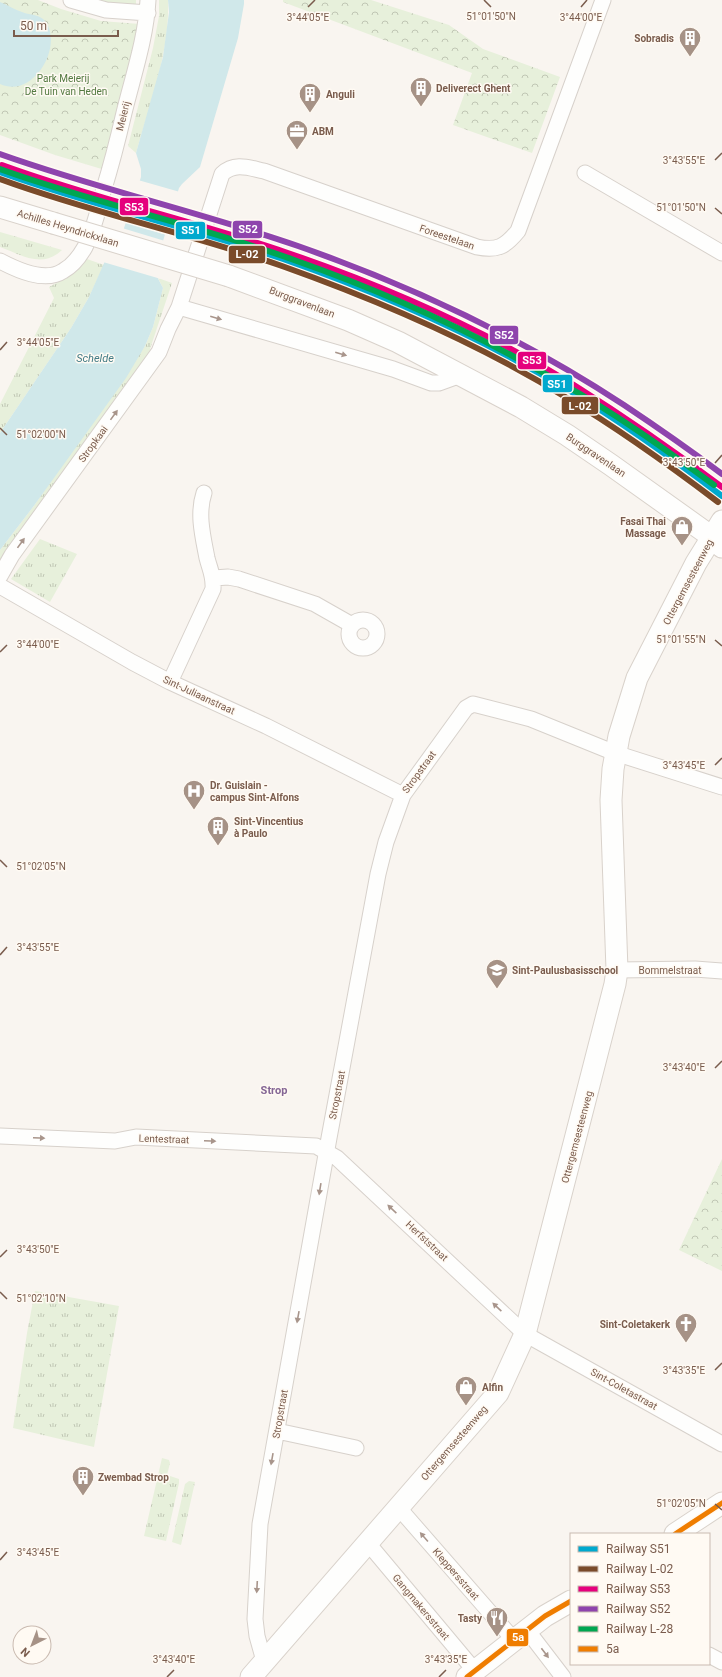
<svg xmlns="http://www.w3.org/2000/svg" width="722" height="1677" viewBox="0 0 722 1677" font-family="Roboto,sans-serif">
  <defs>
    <pattern id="grass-tufts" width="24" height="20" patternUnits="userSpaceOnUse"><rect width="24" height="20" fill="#e7f0db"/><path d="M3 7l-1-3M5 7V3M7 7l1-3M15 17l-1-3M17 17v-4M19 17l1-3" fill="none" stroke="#c0c6b4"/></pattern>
    <pattern id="park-crowns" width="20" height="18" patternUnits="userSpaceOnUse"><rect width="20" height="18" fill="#e7f0db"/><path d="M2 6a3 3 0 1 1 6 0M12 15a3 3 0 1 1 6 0" fill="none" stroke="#c0c6b4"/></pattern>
  </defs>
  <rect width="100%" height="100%" fill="#f9f5f0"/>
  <path fill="url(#grass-tufts)" d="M92 0H136V6L106 4Z
    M159 0H168C170 52 150 104 136 153L128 146 153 48 159 16Z
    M0 232 62 250C42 269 22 255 0 247Z
    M87 259 104 265 89 297 71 328 0 433V404L54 298 49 287 71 275Z
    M158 278 172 283 150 349 152 350 0 560V550L33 507 145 346 153 327 163 288Z
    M40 539 77 554 50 602 11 579Z
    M35 1291 119 1306 94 1447 13 1428 27 1333Z
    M162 1458 169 1460 170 1463 167 1475 179 1479V1483L166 1541 144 1536Z
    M189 1481 195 1482 181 1545 172 1542 185 1484Z"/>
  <path fill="url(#park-crowns)" d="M0 0H38L61 9 101 21 140 24 105 170 55 155 0 135Z
    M283 0H371L449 25 483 49 560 77 532 153 453 125 472 73 283 2Z
    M722 1159V1271L679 1250Z"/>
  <path fill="#d0e8ea" d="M168 0H244V4L238 38 200 167 182 184 179 188 154 271 163 288 153 327 145 346 126 378 33 507 0 550V433L71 328 89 297 105 261 115 255 141 177V169L136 153 163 57 169 12Z
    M0 2C8 5 15 10 22 12 29 15 37 14 43 19 66 41 35 100 0 84Z"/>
  <path fill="#f9f5f0" d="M138 180 180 192 167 235 124 222Z
    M122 228 165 241 156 271 161 279 103 262 104 259 113 254Z"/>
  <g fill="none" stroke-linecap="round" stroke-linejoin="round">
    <g stroke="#d7d1cb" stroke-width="17">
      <path id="street" d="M71 0 106 10 148 13
        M585 173 722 253
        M0 261C17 270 45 283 63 271 72 266 80 256 85 247 94 230 98 210 103 192 111 166 118 139 124 113 133 76 146 38 148 0
        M179 307 393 369 431 383H439L461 375
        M0 576 12 555 159 352 168 329 179 307 222 174C235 162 249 168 264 171L477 247C497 251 505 247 518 231L603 0
        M214 578 228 577 239 579 315 604 352 625
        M0 586 132 662 170 682 266 726 403 795
        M349 634a14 14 0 1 1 28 0a14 14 0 1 1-28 0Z
        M170 682 213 589C214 576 210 570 207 558 203 537 197 514 204 493
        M617 970 695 969 722 971
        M0 1136 115 1141 136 1137 316 1146 337 1158 525 1334 722 1444
        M277 1431 356 1448
        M398 1507 514 1640
        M367 1542 475 1671
        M527 1630 563 1677
        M709 1655 722 1662
        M264 1661 257 1636 255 1619 260 1524 329 1138 378 874 386 842 403 795 466 708 473 704 531 719 615 753 722 787"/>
    </g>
    <g stroke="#d9d2cb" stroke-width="23">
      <path id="secondary" d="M0 207 53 223
        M229 276 348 320 398 342 521 407 567 435 611 465 712 537 722 547
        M675 1534 722 1503
        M251 1677 498 1393 525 1334 615 984 617 970 611 800 613 769 619 736 637 678 696 563 722 521
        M467 1677 545 1616 571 1601"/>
    </g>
    <use href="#street" stroke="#fefefd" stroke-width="15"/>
    <use href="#secondary" stroke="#fefefd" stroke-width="21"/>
    <g stroke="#d9d2cb" stroke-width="23" stroke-linecap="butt">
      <path id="secondary-bridge" d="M53 223 229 276"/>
    </g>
    <use href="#secondary-bridge" stroke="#fefefd" stroke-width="21"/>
    <g stroke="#fffaf3" stroke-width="8">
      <path id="bus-1" d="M675 1534 722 1503
        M467 1677 545 1616 571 1601"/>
    </g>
    <use href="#bus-1" stroke="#ef7d00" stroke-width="5"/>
    <g stroke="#fffaf3" stroke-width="9">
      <path id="rail-1" d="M0 172C93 206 190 227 283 259 383 294 480 337 570 391 623 423 673 459 722 496"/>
    </g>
    <g stroke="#fffaf3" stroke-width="9">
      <path id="rail-2" d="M0 179C92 213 189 233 282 266 380 301 478 343 567 398 619 429 669 465 718 502"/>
    </g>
    <g stroke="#fffaf3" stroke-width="9">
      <path id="rail-3" d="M2 165C95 199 191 220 285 252 385 286 484 330 574 385 625 417 674 451 722 487"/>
    </g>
    <g stroke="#fffaf3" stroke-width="9">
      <path id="rail-4" d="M0 154C98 189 200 212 298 246 412 286 523 339 624 405 657 427 690 450 722 474"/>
    </g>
    <g stroke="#fffaf3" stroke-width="9">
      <path id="rail-5" d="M0 169C97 204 198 225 294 260 388 293 477 334 563 384 616 414 665 449 714 485"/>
    </g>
    <use href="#rail-1" stroke="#00a9ce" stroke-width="6"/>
    <use href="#rail-2" stroke="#7a4b2a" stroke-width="6"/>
    <use href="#rail-3" stroke="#e5007d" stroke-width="6"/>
    <use href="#rail-4" stroke="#8e44ad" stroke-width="6"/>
    <use href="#rail-5" stroke="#00a651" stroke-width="6"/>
  </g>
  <defs><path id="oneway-solid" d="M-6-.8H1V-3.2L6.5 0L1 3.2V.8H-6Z"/></defs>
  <g fill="#a8958b">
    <use href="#oneway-solid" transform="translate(216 318) rotate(16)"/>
    <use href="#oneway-solid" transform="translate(341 354) rotate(16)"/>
    <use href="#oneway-solid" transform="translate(114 415) rotate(-54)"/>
    <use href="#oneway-solid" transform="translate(21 543) rotate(-54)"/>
    <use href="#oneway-solid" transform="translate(39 1138) rotate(3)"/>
    <use href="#oneway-solid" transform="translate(210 1141) rotate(3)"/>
    <use href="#oneway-solid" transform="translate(320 1189) rotate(99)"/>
    <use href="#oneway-solid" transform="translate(392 1209) rotate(-137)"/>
    <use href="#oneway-solid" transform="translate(497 1307) rotate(-137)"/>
    <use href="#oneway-solid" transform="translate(298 1317) rotate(100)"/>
    <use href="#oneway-solid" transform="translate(272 1459) rotate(100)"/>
    <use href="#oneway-solid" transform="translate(424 1537) rotate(-131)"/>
    <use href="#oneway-solid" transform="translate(257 1587) rotate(93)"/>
    <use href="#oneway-solid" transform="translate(545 1653) rotate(53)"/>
  </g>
  <path fill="none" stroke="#7a5c4d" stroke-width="1.5" d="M484 0 491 7M308 7 315 0M581 7 587 0M715 160 722 153M715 208 722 214M0 350 7 342M0 428 7 435M715 463 722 455M715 640 722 646M0 652 7 645M715 765 722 758M0 860 7 867M0 955 7 947M715 1068 722 1061M0 1257 7 1250M0 1292 7 1299M715 1370 722 1363M715 1504 722 1510M0 1560 7 1552M167 1677 174 1670M439 1677 446 1670"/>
  <defs>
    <g id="building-pin" transform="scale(1.15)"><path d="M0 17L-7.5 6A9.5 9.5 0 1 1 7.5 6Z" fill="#a69286" stroke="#fffaf3"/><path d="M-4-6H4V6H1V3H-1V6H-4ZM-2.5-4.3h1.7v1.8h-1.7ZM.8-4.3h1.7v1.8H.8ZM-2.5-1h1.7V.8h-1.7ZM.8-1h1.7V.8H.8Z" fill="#fff"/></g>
    <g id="office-pin" transform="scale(1.15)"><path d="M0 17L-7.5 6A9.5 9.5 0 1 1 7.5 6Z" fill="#a69286" stroke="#fffaf3"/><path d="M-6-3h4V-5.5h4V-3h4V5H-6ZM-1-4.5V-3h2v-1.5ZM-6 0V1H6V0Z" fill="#fff"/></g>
    <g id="shop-pin" transform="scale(1.15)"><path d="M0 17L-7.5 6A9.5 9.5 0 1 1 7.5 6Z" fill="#a69286" stroke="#fffaf3"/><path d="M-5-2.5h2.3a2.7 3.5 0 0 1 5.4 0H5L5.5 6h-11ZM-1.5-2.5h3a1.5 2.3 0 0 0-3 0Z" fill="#fff"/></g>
    <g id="hospital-pin" transform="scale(1.15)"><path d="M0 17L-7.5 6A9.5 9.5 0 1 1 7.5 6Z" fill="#a69286" stroke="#fffaf3"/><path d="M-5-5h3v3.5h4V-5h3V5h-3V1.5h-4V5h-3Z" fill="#fff"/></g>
    <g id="school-pin" transform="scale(1.15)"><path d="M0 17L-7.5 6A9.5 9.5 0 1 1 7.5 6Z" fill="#a69286" stroke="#fffaf3"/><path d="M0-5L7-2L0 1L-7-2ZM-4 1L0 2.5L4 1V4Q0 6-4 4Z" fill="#fff"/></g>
    <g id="church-pin" transform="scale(1.15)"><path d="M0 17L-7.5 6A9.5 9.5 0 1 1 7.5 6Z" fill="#a69286" stroke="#fffaf3"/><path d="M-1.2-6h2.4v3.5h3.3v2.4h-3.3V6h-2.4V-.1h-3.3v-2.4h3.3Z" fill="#fff"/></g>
    <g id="restaurant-pin" transform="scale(1.15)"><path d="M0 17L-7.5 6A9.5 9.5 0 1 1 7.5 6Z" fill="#a69286" stroke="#fffaf3"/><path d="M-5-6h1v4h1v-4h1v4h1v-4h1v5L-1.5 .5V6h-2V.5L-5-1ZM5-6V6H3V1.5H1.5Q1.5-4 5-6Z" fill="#fff"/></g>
  </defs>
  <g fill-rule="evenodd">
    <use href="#building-pin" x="690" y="38"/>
    <use href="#building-pin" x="421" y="88"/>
    <use href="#building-pin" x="310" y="94"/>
    <use href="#office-pin" x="297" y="131"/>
    <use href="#shop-pin" x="682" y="527"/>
    <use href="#hospital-pin" x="194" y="791"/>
    <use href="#building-pin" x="218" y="827"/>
    <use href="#school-pin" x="497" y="970"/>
    <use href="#church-pin" x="686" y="1324"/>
    <use href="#shop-pin" x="466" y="1387"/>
    <use href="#building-pin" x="83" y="1477"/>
    <use href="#restaurant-pin" x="497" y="1618"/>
  </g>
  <g text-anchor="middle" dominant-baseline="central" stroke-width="3" stroke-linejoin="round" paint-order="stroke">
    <g font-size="10" font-weight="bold" fill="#7a5c4d" stroke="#fffaf3" text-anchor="start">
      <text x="674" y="38" text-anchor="end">Sobradis</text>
      <text x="436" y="88">Deliverect Ghent</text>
      <text x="326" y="94">Anguli</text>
      <text x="312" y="131">ABM</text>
      <text x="666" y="521" text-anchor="end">Fasai Thai<tspan x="666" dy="12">Massage</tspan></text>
      <text x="210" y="785">Dr. Guislain -<tspan x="210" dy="12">campus Sint-Alfons</tspan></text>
      <text x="234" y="821">Sint-Vincentius<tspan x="234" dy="12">à Paulo</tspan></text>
      <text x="512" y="970">Sint-Paulusbasisschool</text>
      <text x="670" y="1324" text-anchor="end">Sint-Coletakerk</text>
      <text x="482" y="1387">Alfin</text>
      <text x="98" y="1477">Zwembad Strop</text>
      <text x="482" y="1618" text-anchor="end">Tasty</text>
    </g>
    <g font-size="10" fill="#537a41" stroke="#fffaf3">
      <text x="63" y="78">Park Meierij</text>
      <text x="66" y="91">De Tuin van Heden</text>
    </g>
    <g font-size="10" fill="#7a5c4d" stroke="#fffaf3">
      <text transform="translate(123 116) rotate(-76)">Meierij</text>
      <text transform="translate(68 228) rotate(17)">Achilles Heyndrickxlaan</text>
      <text transform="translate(447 237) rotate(19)">Foreestelaan</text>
      <text transform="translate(302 302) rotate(21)">Burggravenlaan</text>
      <text transform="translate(93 444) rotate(-54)">Stropkaai</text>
      <text transform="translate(596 455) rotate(34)">Burggravenlaan</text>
      <text transform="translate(688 582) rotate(-62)">Ottergemsesteenweg</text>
      <text transform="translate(199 695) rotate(25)">Sint-Juliaanstraat</text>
      <text transform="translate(419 772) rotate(-54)">Stropstraat</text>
      <text x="670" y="970">Bommelstraat</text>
      <text transform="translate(337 1095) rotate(-79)">Stropstraat</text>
      <text transform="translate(577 1137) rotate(-75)">Ottergemsesteenweg</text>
      <text transform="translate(164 1139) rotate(2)">Lentestraat</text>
      <text transform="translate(427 1241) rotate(43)">Herfststraat</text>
      <text transform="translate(624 1389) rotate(29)">Sint-Coletastraat</text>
      <text transform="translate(280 1414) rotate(-80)">Stropstraat</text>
      <text transform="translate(454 1443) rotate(-49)">Ottergemsesteenweg</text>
      <text transform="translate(456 1574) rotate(49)">Kleppersstraat</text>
      <text transform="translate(421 1607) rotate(50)">Gangmakersstraat</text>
    </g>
    <g font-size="11" font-style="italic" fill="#437c86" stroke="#fffaf3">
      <text x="95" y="358">Schelde</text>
    </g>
    <g font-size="11" font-weight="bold" fill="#846695" stroke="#fffaf3">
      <text x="274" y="1090">Strop</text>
    </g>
  </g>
  <g font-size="10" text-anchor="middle" fill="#7a5c4d" stroke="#fffaf3" stroke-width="3" stroke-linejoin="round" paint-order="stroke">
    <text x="491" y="20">51°01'50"N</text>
    <text x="308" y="21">3°44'05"E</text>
    <text x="581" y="21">3°44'00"E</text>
    <text x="684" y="164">3°43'55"E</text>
    <text x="681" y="211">51°01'50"N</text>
    <text x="38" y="346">3°44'05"E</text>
    <text x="41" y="438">51°02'00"N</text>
    <text x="684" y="466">3°43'50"E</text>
    <text x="681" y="643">51°01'55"N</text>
    <text x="38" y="648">3°44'00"E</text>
    <text x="684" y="769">3°43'45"E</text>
    <text x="41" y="870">51°02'05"N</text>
    <text x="38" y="951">3°43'55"E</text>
    <text x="684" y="1071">3°43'40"E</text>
    <text x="38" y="1253">3°43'50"E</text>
    <text x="41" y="1302">51°02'10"N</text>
    <text x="684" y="1374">3°43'35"E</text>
    <text x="681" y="1507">51°02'05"N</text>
    <text x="38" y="1556">3°43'45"E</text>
    <text x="174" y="1663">3°43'40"E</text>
    <text x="446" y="1663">3°43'35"E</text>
  </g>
  <g stroke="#fffaf3" stroke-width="1.5">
    <rect x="119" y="197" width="30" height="19" rx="4" fill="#e5007d"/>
    <rect x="232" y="220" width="31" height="19" rx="4" fill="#8e44ad"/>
    <rect x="175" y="221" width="31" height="19" rx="4" fill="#00a9ce"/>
    <rect x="228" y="245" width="38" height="19" rx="4" fill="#7a4b2a"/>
    <rect x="489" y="325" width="30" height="20" rx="4" fill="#8e44ad"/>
    <rect x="517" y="351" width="30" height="19" rx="4" fill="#e5007d"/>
    <rect x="542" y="374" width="31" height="19" rx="4" fill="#00a9ce"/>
    <rect x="561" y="396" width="38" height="19" rx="4" fill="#7a4b2a"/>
    <rect x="506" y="1628" width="23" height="19" rx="4" fill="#ef7d00"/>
  </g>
  <g font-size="11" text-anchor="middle" font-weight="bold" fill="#fff">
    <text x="134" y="211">S53</text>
    <text x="248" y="233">S52</text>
    <text x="191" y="234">S51</text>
    <text x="247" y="258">L-02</text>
    <text x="504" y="339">S52</text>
    <text x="532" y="364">S53</text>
    <text x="557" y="388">S51</text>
    <text x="580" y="410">L-02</text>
    <text x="518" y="1641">5a</text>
  </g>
  <rect x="570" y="1533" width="140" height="132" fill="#fffaf3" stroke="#cabbb1"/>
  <rect x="578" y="1546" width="20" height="6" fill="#00a9ce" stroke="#cabbb1"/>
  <text x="606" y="1553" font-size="12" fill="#7a5c4d">Railway S51</text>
  <rect x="578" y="1566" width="20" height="6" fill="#7a4b2a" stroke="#cabbb1"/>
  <text x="606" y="1573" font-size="12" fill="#7a5c4d">Railway L-02</text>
  <rect x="578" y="1586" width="20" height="6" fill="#e5007d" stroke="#cabbb1"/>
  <text x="606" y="1593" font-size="12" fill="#7a5c4d">Railway S53</text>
  <rect x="578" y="1606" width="20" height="6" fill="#8e44ad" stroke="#cabbb1"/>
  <text x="606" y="1613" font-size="12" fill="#7a5c4d">Railway S52</text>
  <rect x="578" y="1626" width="20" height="6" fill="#00a651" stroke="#cabbb1"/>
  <text x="606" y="1633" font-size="12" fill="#7a5c4d">Railway L-28</text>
  <rect x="578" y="1646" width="20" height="6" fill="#ef7d00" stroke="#cabbb1"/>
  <text x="606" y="1653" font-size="12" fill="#7a5c4d">5a</text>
  <g transform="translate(32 1645) rotate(222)"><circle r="19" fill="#fffaf3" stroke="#cabbb1"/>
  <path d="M0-3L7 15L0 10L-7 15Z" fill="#a69286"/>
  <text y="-6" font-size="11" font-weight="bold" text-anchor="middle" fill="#7a5c4d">N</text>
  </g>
  <path d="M14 30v6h104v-6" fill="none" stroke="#7a5c4d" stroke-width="2"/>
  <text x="20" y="30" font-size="12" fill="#7a5c4d" stroke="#fffaf3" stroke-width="3" paint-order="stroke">50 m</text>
</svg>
